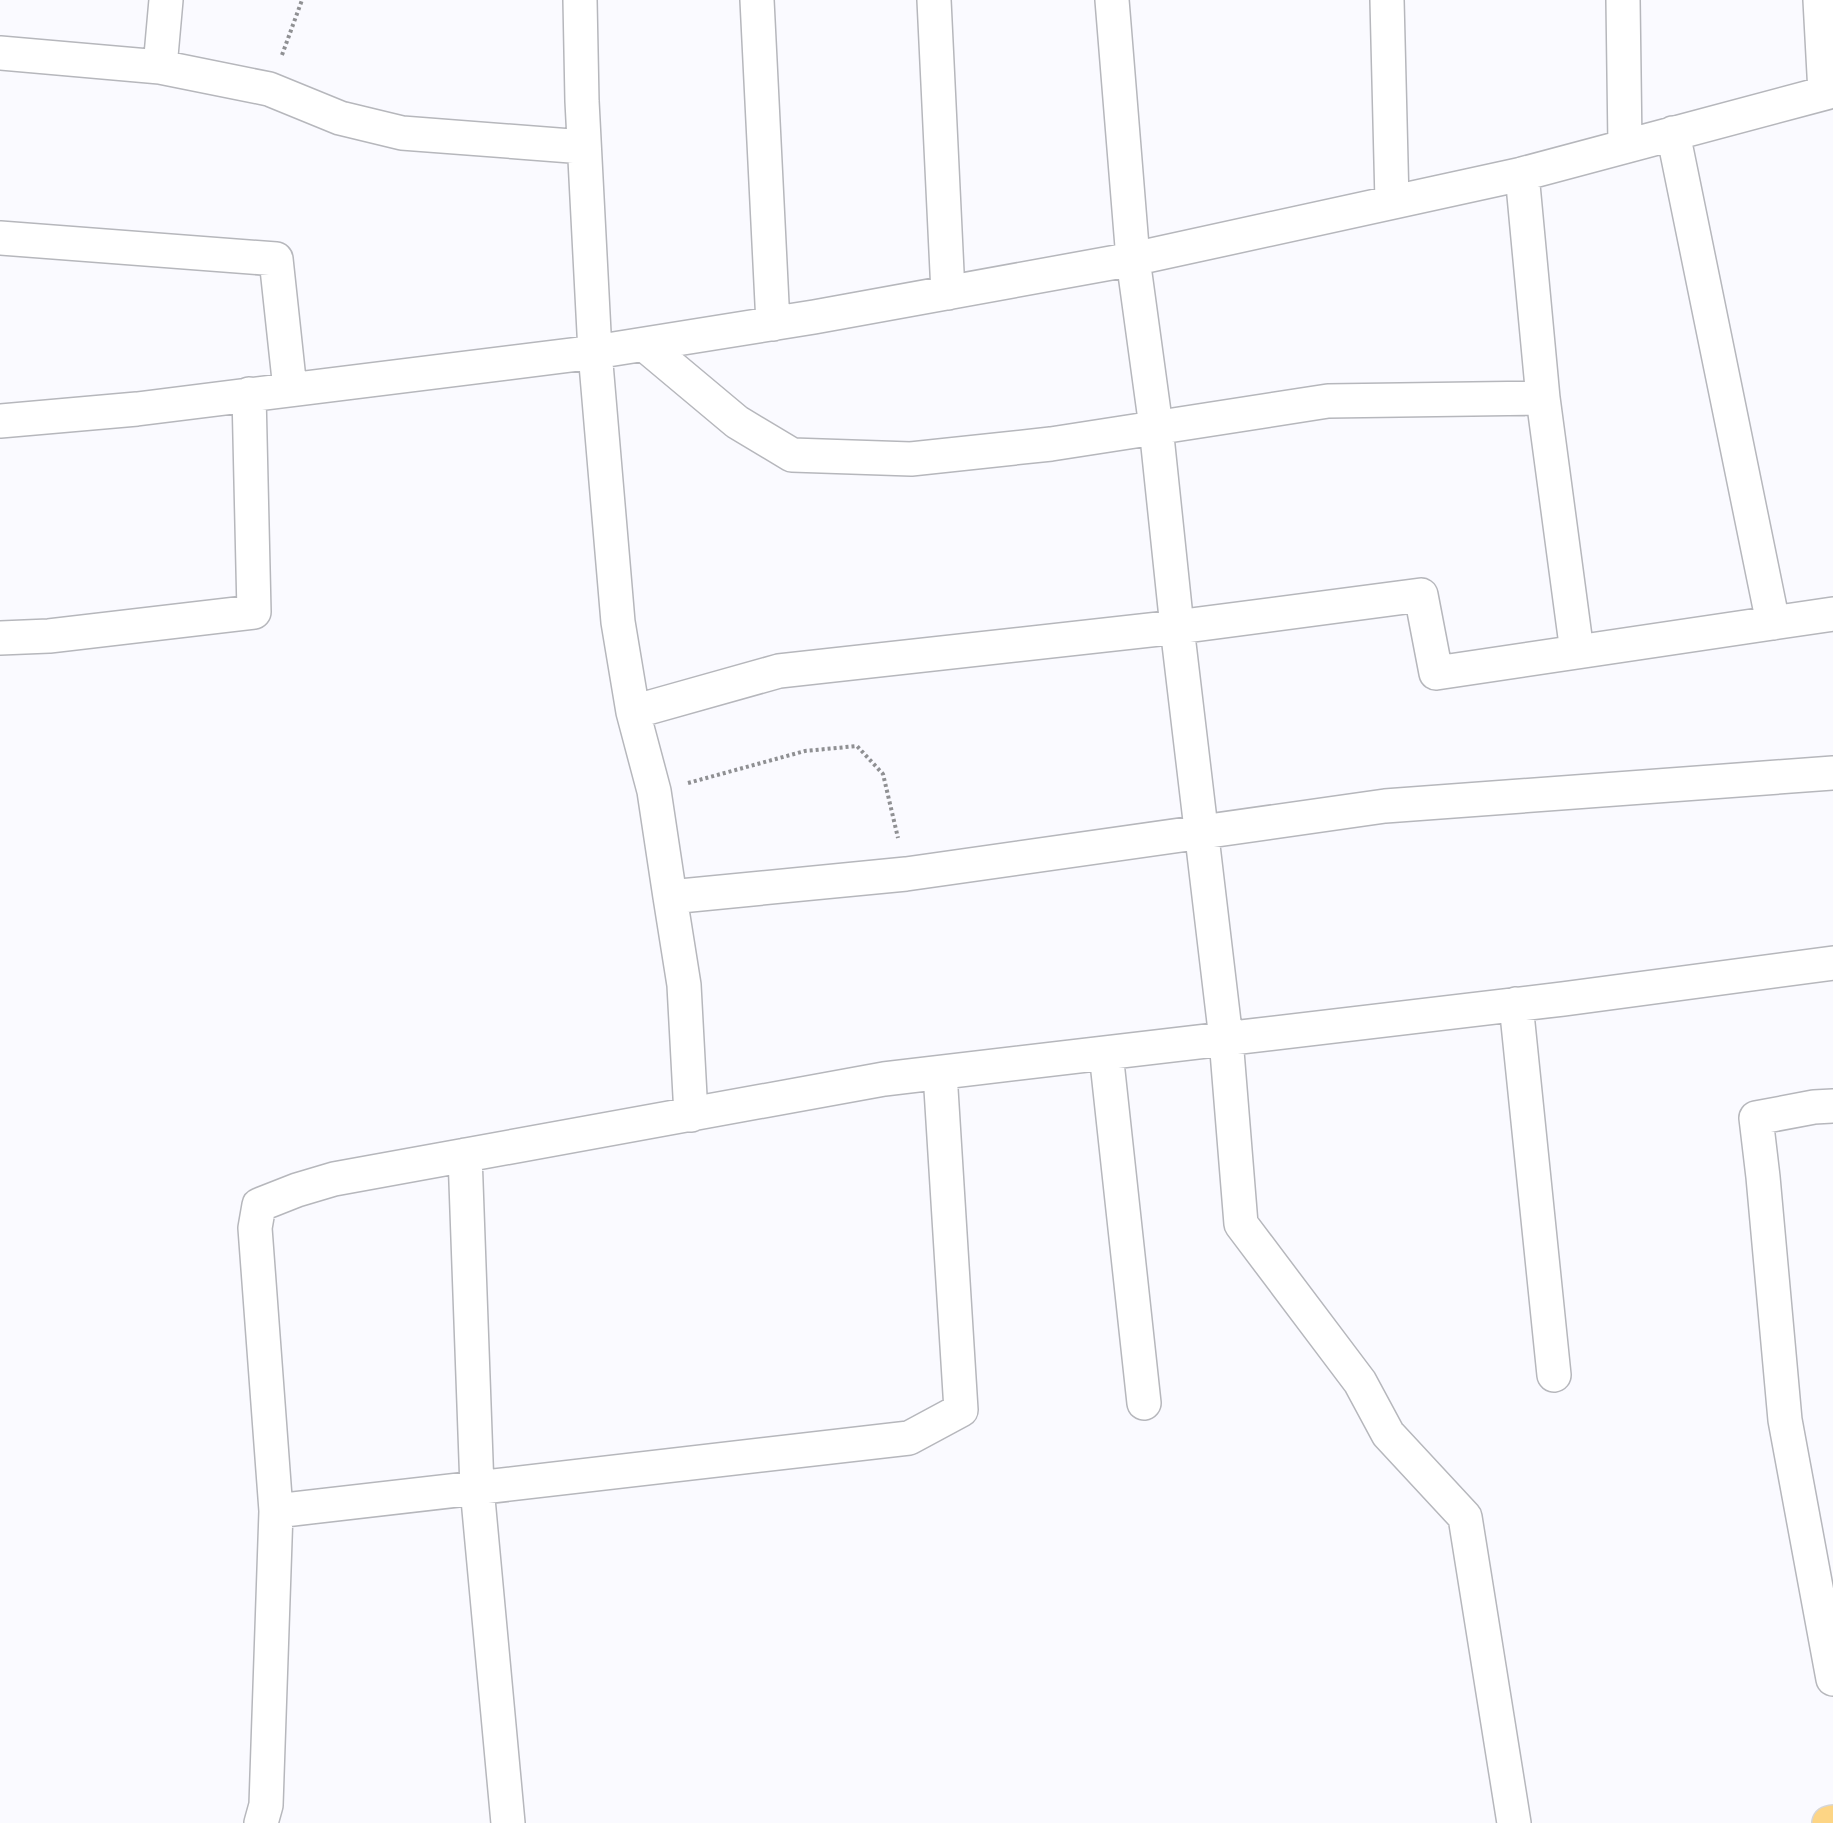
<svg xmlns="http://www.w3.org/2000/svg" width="1833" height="1823" viewBox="0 0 1833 1823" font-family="'PT Sans Narrow',sans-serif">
  <rect width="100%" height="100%" fill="#fafaff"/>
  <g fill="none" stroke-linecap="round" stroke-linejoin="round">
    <g stroke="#b6b7bc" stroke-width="36">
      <path id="street" d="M580 0 582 101 595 352 618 622 633 712 654 791 670 897
        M757 0 773 324
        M934 0 948 293
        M1112 0 1133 259 1156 427 1177 627 1226 1039 1241 1224 1360 1382 1388 1434 1465 1517 1514 1823
        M1387 0 1392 202
        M1623 0 1625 146
        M1820 0 1825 93
        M0 53 160 67 269 89 340 118 402 133 584 147
        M160 67 166 0
        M1673 133 1773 623
        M0 238 276 259 290 389
        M645 345 737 422 792 455 911 459 1051 444 1328 401 1543 398 1522 174
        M1543 398 1577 652
        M0 421 137 409 595 352 814 317 1133 259 1522 174 1833 91
        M0 638 49 636 254 612 249 394
        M633 712 779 671 1177 627 1421 595 1436 673 1833 614
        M1516 1004 1554 1375
        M1106 1053 1144 1403
        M1833 1106 1814 1107 1756 1118 1763 1177 1785 1420 1833 1679
        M691 1115 684 985 670 897 906 874 1385 806 1833 773
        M465 1155 477 1488 508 1823
        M276 1511 255 1228 259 1205 297 1190 334 1179 884 1079 1563 999 1833 963
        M261 1823 266 1805 276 1511 909 1438 961 1410 940 1073"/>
    </g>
    <g stroke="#d6d6d7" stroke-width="36">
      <path id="primary" d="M1829 1823 1833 1822"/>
    </g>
    <path stroke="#8f9093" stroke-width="4" stroke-dasharray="3 3" stroke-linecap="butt" d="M282 55 302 0
      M688 783 805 751 857 746 883 774 898 838"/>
    <use href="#street" stroke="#fff" stroke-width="33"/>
    <use href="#primary" stroke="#fdd585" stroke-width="33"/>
  </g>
</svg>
